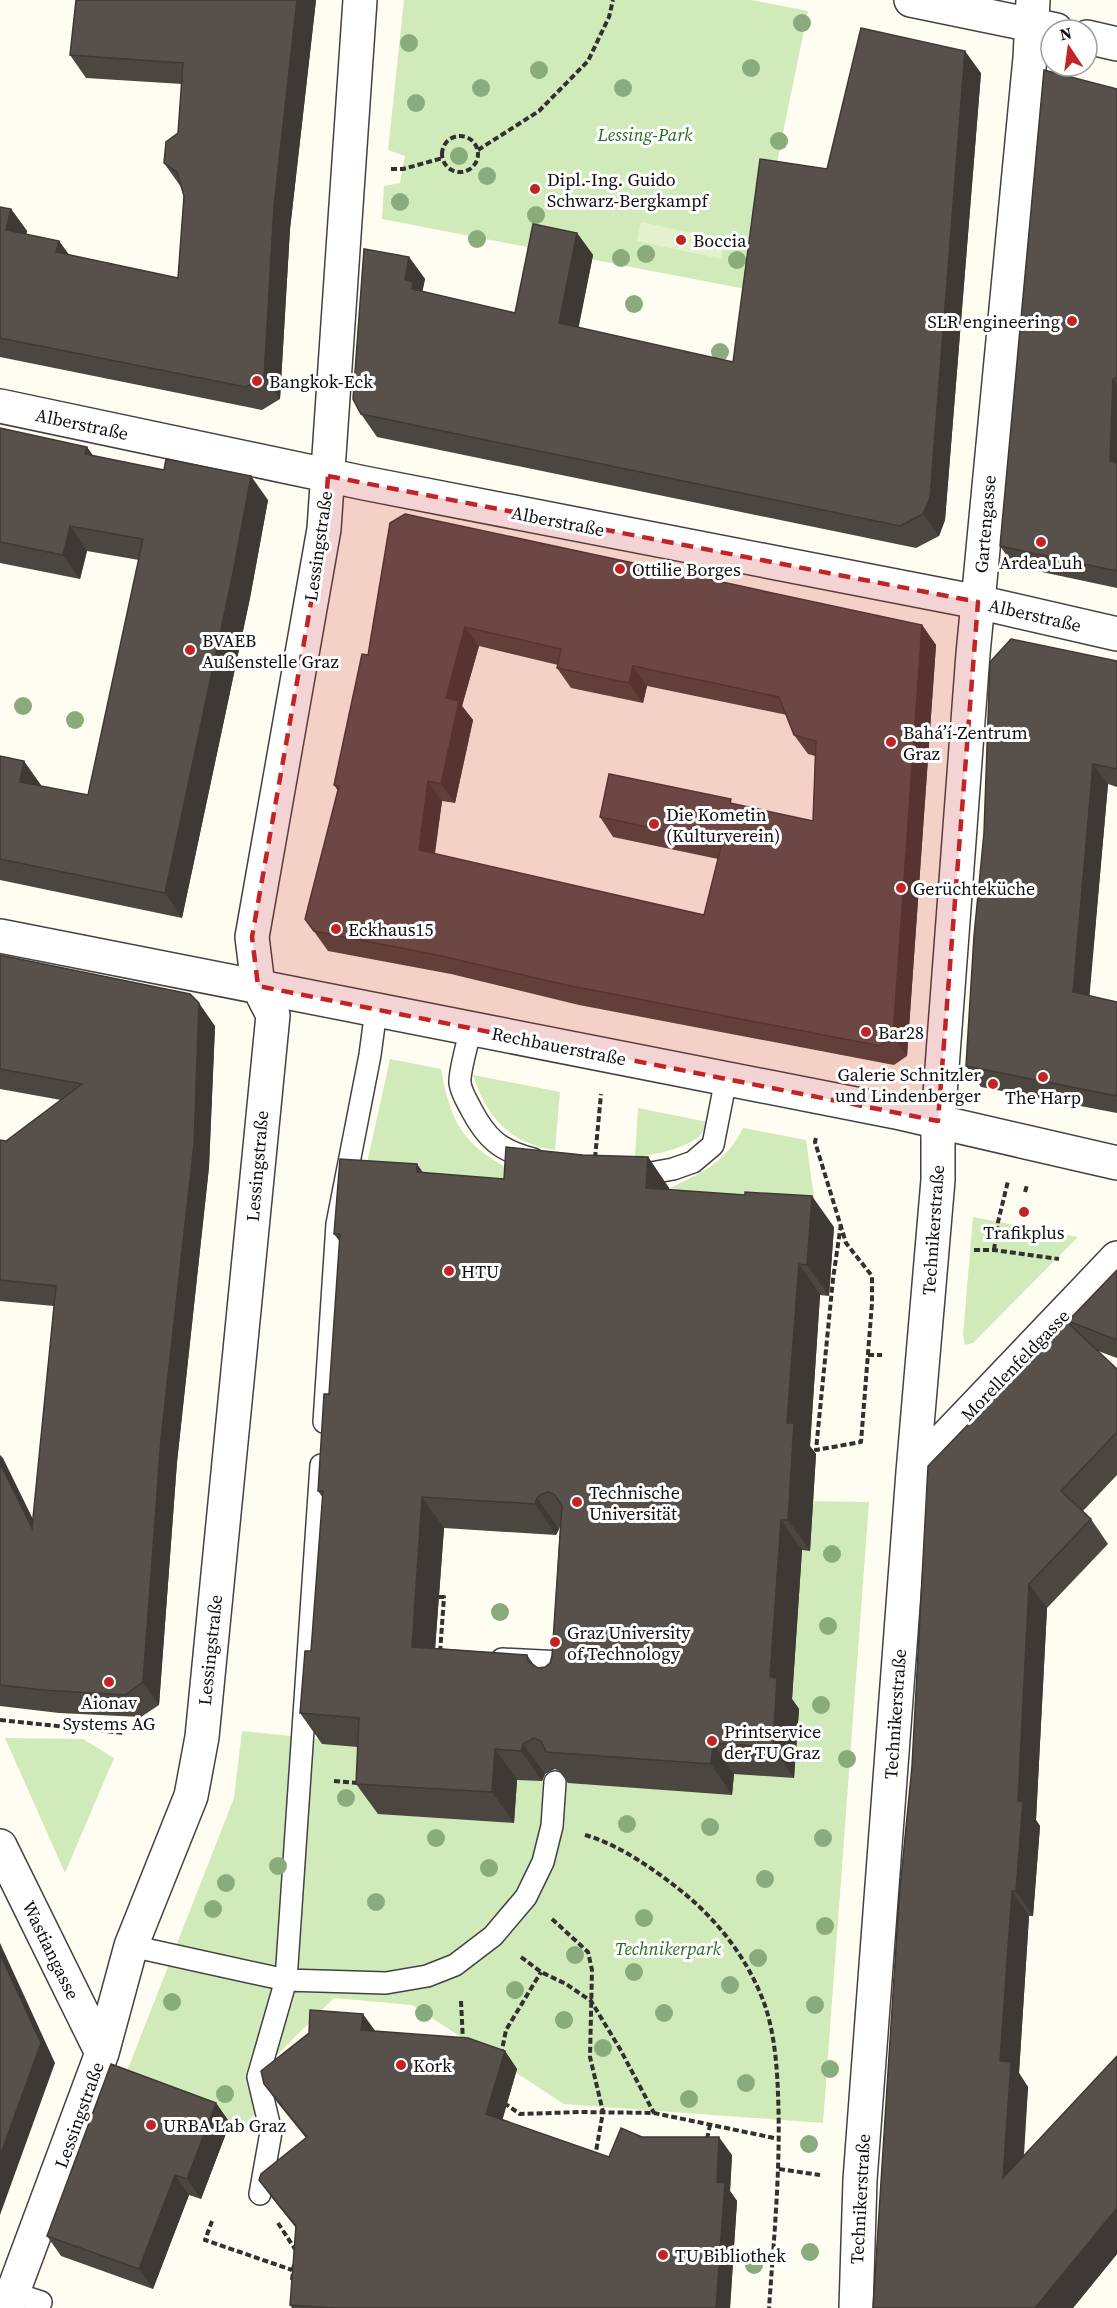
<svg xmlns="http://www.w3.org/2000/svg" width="1117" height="2308" viewBox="0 0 1117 2308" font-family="'Source Serif 4',serif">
  <rect width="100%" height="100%" fill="#fffdf1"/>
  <path fill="#d1eaba" d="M404 0H752L808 11 778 157 761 292 382 219 384 186 400 183 405 156 388 150Z
    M390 1059 441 1069C452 1133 470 1151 528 1178L361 1190Z
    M473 1075 560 1092 555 1150C511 1144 486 1117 473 1075Z
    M638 1108 708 1122C706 1125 704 1130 701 1134 691 1147 652 1156 635 1157Z
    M743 1128 806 1140 818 1226 667 1219 669 1188C702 1174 727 1161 743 1128Z
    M973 1217 1078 1237 973 1343 965 1345 963 1335Z
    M798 1501 869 1502 823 2123 564 2104 412 2005 334 1998 273 2059 248 2132 122 2084 234 1798 242 1731 379 1745 380 1762 716 1787Z
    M5 1738 83 1739 114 1758 65 1873Z"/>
  <path fill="#e3f1cc" d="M641 222 725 240 721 259 637 241Z"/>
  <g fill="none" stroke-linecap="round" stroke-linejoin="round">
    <g stroke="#424242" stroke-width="24">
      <path id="lane" d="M471 1029C468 1041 459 1072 460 1083 461 1092 467 1101 471 1109 486 1138 500 1151 533 1159
        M631 1173H651L673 1169 693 1162 713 1145 726 1079
        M324 1422 337 1224 370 1055 376 1010
        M502 1659 562 1662
        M131 1946 286 1980 386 1983 427 1976 455 1965 493 1936 526 1897 543 1862 552 1826 555 1782
        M260 2194 271 2132 258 2077 286 1980 321 1465
        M13 2293 41 2302"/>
    </g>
    <g stroke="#424242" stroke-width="36">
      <path id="street" d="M911 0 1056 30
        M1087 37 1117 44
        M0 406 364 483 978 602 1117 634
        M0 936 896 1112 1117 1163
        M913 1472 1117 1258
        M0 1846 102 2053
        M7 2308 102 2053 131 1946 191 1796 202 1737 273 1015 258 986 252 937 324 529 360 0
        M856 2308 860 2180 913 1472 938 1180V1121L973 654 1030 58 1033 0"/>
    </g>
    <path stroke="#313131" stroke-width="4" stroke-dasharray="6 3" stroke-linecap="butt" d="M442 154a18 18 0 1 1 36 0a18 18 0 1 1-36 0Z
      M478 150 539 111 588 61 609 17 613 0
      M391 169H403L443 158
      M816 1138 815 1142 846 1243 872 1276V1303L861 1442 816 1450 833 1279 841 1224
      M595 1158 601 1094
      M1025 1192 1027 1185
      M974 1250H994L1059 1259
      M994 1250 998 1222 1008 1181
      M868 1355H882
      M439 1597H444L440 1653
      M0 1720 124 1733
      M334 1781 359 1783
      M585 1835C617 1844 649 1866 675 1886 714 1916 745 1954 763 2000 774 2029 777 2064 778 2094 781 2166 774 2237 769 2308
      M552 1919 588 1952 592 1970 590 2057 603 2112 595 2157
      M521 1957 541 1972 566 1984 591 2001 620 2049 654 2113
      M461 2001 463 2042
      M501 2055 506 2030 541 1972
      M504 2103 520 2114 581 2112 654 2113 779 2139
      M707 2139 710 2125
      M779 2169 820 2175
      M212 2221 205 2240 292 2270
      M278 2223 297 2252
      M292 2280 294 2264"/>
    <use href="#lane" stroke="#fff" stroke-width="21"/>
    <use href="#street" stroke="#fff" stroke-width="33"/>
  </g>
  <g fill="#8aac7d">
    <circle cx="802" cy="23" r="9"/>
    <circle cx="409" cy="43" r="9"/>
    <circle cx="751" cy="68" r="9"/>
    <circle cx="539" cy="70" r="9"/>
    <circle cx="481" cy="88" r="9"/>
    <circle cx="623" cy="88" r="9"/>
    <circle cx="416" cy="103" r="9"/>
    <circle cx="779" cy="141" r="9"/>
    <circle cx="459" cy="156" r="9"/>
    <circle cx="487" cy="176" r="9"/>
    <circle cx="400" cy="202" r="9"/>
    <circle cx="536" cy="215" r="9"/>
    <circle cx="477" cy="239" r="9"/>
    <circle cx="646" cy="254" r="9"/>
    <circle cx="621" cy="258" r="9"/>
    <circle cx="737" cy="260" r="9"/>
    <circle cx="634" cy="304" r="9"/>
    <circle cx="720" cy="352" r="9"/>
    <circle cx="23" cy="706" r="9"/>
    <circle cx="75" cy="720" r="9"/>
    <circle cx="832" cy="1554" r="9"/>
    <circle cx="500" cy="1612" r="9"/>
    <circle cx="828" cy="1626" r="9"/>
    <circle cx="821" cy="1705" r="9"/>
    <circle cx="847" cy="1759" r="9"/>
    <circle cx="346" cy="1798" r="9"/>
    <circle cx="627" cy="1824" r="9"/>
    <circle cx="710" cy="1827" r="9"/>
    <circle cx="436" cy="1838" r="9"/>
    <circle cx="823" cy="1838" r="9"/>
    <circle cx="278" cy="1866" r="9"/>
    <circle cx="489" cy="1868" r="9"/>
    <circle cx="765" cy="1879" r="9"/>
    <circle cx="226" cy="1883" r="9"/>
    <circle cx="376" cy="1902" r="9"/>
    <circle cx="213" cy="1909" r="9"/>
    <circle cx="644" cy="1918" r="9"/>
    <circle cx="825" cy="1926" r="9"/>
    <circle cx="575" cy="1955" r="9"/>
    <circle cx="758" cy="1958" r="9"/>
    <circle cx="634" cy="1972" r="9"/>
    <circle cx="730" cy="1985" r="9"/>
    <circle cx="515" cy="1990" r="9"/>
    <circle cx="172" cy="2002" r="9"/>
    <circle cx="815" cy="2005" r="9"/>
    <circle cx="424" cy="2013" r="9"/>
    <circle cx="664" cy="2013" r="9"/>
    <circle cx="564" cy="2020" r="9"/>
    <circle cx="603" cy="2048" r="9"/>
    <circle cx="830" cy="2069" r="9"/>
    <circle cx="746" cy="2083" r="9"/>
    <circle cx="225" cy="2094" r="9"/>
    <circle cx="689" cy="2099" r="9"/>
    <circle cx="809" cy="2144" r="9"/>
    <circle cx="810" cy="2252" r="9"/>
    <circle cx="754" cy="2265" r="9"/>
  </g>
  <path fill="#4c4640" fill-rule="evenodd" d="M76 0H316L290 229 280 399 262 410 0 357V207L11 209 27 231 26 234 59 241 69 255 178 278 184 196 181 187 164 163 178 133 182 84 86 78 70 55Z
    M981 73 945 520 939 536 916 548 377 437 361 414 409 257 425 279 422 291 515 313 577 233 593 255 578 328 733 362 827 169Z
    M1117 89V588L1014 566 1000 546Z
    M0 428 87 447 93 456 268 500 250 598 182 918 0 880V756L41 785V786L88 795 139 560 87 551 80 579 0 563Z
    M390 523 922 625 936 645 907 1056 894 1065 579 1005 451 974 328 951 305 919 338 791 334 785 368 655ZM479 646 558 665 557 668 571 688 643 703 647 686 787 715 794 735 808 754 815 756 813 821 734 804 600 817 613 837 718 859 704 915 435 854 442 801 455 803 473 720 462 706Z
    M1117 661V787L1108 784 1089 996 1117 1002V1113L981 1087 966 1066Z
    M0 955 215 1026 209 1167 177 1462 159 1705 141 1717 59 1713 0 1706V1455L33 1520 54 1306 0 1301V1140L6 1141 61 1100 0 1089Z
    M583 1155 648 1157 669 1188V1190L834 1227 829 1296 820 1295 810 1446 816 1454 810 1551 802 1550 792 1699 799 1709 794 1778 734 1774 732 1795 568 1783 559 1771 555 1769 545 1774 542 1781 517 1780 514 1823 378 1814 356 1784 358 1747 322 1744 300 1713 311 1651 323 1498 318 1491 329 1394 340 1242 334 1234 424 1173 504 1179ZM560 1527 552 1656 550 1663 545 1667 538 1668 534 1665 527 1655 435 1648 444 1528 556 1535Z
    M1117 1270V1358L1098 1351 1117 1369V1475L1083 1511 1091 1519 1108 1544 1047 1608 1036 1820 1040 1826 1033 1916H1029L1019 2073 1028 2087 1024 2156 1117 2056V2254L1073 2308H873L1070 1325 1068 1321Z
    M375 2031 505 2051 517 2069 502 2120 609 2157 642 2137 732 2155 730 2191 737 2201 730 2308H292L290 2305 296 2228 272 2198 259 2180 306 2138 277 2102 264 2084Z
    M216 2103 230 2123 201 2199 189 2195 153 2289 61 2256 47 2236Z"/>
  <path fill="#3e3934" d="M297 0H316L290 229 280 399 264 377 274 206Z
    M965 51 981 73 945 520 939 536 923 514Z
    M11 209 27 231 22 253 6 230Z
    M577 233 593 255 575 346 559 323Z
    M59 241 75 263 56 252Z
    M409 257 425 279 422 294 428 311 405 280Z
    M1113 379 1117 385V472L1110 461Z
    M87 447 104 471 85 454Z
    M251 476 268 500 250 598 182 918 165 893Z
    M70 526 87 551 80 579 63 555Z
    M922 625 936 645 907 1056 893 1036Z
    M465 627 479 646 462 706 473 720 455 803 441 784 446 698Z
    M633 666 647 686 643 703 629 683Z
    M24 761 41 785 37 807 20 782Z
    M1093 764 1108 784 1088 1013 1073 992Z
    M428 781 442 801 432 870 419 850Z
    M199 1003 215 1026 209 1167 177 1462 159 1705 143 1682 161 1439Z
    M648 1157 669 1188 667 1219 646 1188Z
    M417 1164 439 1195 417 1172Z
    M812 1196 834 1227 829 1296 807 1265Z
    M799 1264 820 1295 810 1446 816 1454 810 1551 788 1520 787 1423Z
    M0 1455 3 1458 48 1550 32 1528 0 1463Z
    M422 1497 444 1528 433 1678 412 1647Z
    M537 1498 559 1529 556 1535 535 1504Z
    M781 1520 802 1550 792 1699 799 1709 794 1778 773 1747 770 1677Z
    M1029 1584 1047 1608 1036 1820 1040 1826 1033 1916 1016 1891 1018 1801Z
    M713 1743 734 1774 732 1795 711 1764Z
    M523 1744 545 1774 542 1781 521 1751Z
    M495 1749 517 1780 514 1823 492 1792Z
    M1012 1891 1029 1916 1019 2073 1028 2087 1020 2203 1003 2178 1000 2061Z
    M0 1943 55 2063 0 2215Z
    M363 2014 376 2032 361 2030Z
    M505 2051 517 2069 499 2132 486 2114Z
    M216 2103 230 2123 201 2199 187 2179Z
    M719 2137 732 2155 730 2191 737 2201 730 2308H716L717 2182Z
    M175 2175 189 2195 153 2289 139 2269Z
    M1117 2208V2254L1073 2308H1035Z"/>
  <path fill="#58514b" stroke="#3e3934" stroke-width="1.5" fill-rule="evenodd" d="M76 0H297L274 206 264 377 246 387 0 338V207L11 209 6 230 59 241 56 252 178 278 184 196 177 172 164 163 166 142 178 133 183 63 70 55Z
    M861 28 965 51 930 498 923 514 900 526 361 414 353 399 364 249 409 257 405 280 413 282 412 289 515 313 533 224 577 233 559 323 733 362 760 159 827 169Z
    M1044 70 1117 89V378L1113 379 1110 461 1117 463V571L1000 546Z
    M0 428 87 447 85 454 164 470 166 459 251 476 233 573 165 893 0 859V756L24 761 20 782 88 795 143 539 70 526 63 555 0 542Z
    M405 514 922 625 893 1036 880 1046 566 985 437 955 314 931 305 919 339 786 334 785 362 654 368 655 390 523ZM465 627 561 649 557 668 629 683 633 666 779 697 794 735 816 741 813 821 730 803 731 799 609 774 600 817 722 843 704 915 419 850 428 781 441 784 459 701 446 698Z
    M1011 639 1117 661V769L1093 764 1073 992 1117 1002V1096L966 1066 974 936 984 833 990 662Z
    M0 955 190 994 199 1003 194 1144 161 1439 143 1682 125 1695 43 1690 0 1685V1463L32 1528 56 1286 0 1280V1140L6 1141 82 1084 0 1069Z
    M506 1147 583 1155 648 1157 646 1188 745 1195V1192L812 1196 807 1265 799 1264 787 1423H794L788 1520H781L770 1677 777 1678 773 1747 713 1743 711 1764 546 1752 541 1741 534 1738 523 1744 521 1751 495 1749 492 1792 356 1784 359 1718 300 1713 305 1651H311L323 1491H318L324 1394H329L340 1234H334L340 1159 417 1164V1172L504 1179ZM549 1492 555 1495 562 1506 552 1656 550 1663 545 1667 538 1668 528 1661 527 1655 412 1647 422 1497 535 1504 537 1498 542 1494Z
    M1117 1270V1340L1068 1321Z
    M1067 1322 1117 1369V1432L1061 1491 1091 1519 1029 1584 1018 1801H1023L1016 1891H1012L1000 2061 1011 2062 1003 2178 1117 2056V2208L1035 2308H873L899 1899 912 1766 928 1466Z
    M0 1954 41 2043 0 2156Z
    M310 2010 363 2014 361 2030 468 2038 505 2051 486 2114 609 2157 621 2128 642 2137H719L717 2182 725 2183 716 2308H335L290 2305 296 2226 259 2180 261 2174 307 2137 264 2084 261 2071 309 2033Z
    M111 2064 216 2103 187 2179 175 2175 139 2269 47 2236Z"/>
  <path fill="#c22425" fill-opacity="0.2" stroke="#c22425" stroke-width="4.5" stroke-dasharray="12 8" stroke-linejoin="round" d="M328 476 978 602 938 1121 258 986 252 937 324 529Z"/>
  <g fill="#c22425" stroke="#fff" stroke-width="2">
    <circle cx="535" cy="189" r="6"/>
    <circle cx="681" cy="240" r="6"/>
    <circle cx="1072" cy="321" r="6"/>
    <circle cx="257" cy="381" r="6"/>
    <circle cx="1041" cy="542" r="6"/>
    <circle cx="620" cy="569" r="6"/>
    <circle cx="190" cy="650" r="6"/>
    <circle cx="891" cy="742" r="6"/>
    <circle cx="654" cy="824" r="6"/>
    <circle cx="901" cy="888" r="6"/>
    <circle cx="336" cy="929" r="6"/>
    <circle cx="866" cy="1032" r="6"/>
    <circle cx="1043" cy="1077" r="6"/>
    <circle cx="993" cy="1084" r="6"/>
    <circle cx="1024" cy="1212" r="6"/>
    <circle cx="449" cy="1271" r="6"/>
    <circle cx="577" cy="1502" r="6"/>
    <circle cx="555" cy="1642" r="6"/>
    <circle cx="109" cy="1682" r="6"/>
    <circle cx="712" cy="1741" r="6"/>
    <circle cx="401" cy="2065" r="6"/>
    <circle cx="151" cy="2125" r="6"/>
    <circle cx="663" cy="2255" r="6"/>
  </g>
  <g text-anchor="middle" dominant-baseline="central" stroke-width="6" stroke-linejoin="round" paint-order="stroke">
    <g font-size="18" font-style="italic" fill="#2a691e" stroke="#fff">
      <text x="645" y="134">Lessing-Park</text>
      <text x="668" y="1948">Technikerpark</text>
    </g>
    <g font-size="18" fill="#0f0f0f" stroke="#fff" text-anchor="start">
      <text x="547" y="179">Dipl.-Ing. Guido<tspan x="547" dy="21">Schwarz-Bergkampf</tspan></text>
      <text x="693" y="240">Boccia</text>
      <text x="1060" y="321" text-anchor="end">SLR engineering</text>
      <text x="269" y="381">Bangkok-Eck</text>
      <text x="1041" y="562" text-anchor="middle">Ardea Luh</text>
      <text x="632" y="569">Ottilie Borges</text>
      <text x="202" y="640">BVAEB<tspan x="202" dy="21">Außenstelle Graz</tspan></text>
      <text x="903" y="732">Bahá’í-Zentrum<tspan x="903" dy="21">Graz</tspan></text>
      <text x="666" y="814">Die Kometin<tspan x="666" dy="21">(Kulturverein)</tspan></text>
      <text x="913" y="888">Gerüchteküche</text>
      <text x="348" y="929">Eckhaus15</text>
      <text x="878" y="1032">Bar28</text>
      <text x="981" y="1074" text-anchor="end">Galerie Schnitzler<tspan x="981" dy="21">und Lindenberger</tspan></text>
      <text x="1043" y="1097" text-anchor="middle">The Harp</text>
      <text x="1024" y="1232" text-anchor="middle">Trafikplus</text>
      <text x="461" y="1271">HTU</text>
      <text x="589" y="1492">Technische<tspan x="589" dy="21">Universität</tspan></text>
      <text x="567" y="1632">Graz University<tspan x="567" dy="21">of Technology</tspan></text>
      <text x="109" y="1702" text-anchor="middle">Aionav<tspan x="109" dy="21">Systems AG</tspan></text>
      <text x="724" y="1731">Printservice<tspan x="724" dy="21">der TU Graz</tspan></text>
      <text x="413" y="2065">Kork</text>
      <text x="163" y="2125">URBA Lab Graz</text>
      <text x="675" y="2255">TU Bibliothek</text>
    </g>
    <g font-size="18" fill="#0f0f0f" stroke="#fff">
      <text transform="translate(82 424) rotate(12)">Alberstraße</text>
      <text transform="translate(558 521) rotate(11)">Alberstraße</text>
      <text transform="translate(985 524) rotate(-85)">Gartengasse</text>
      <text transform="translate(318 546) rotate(-82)">Lessingstraße</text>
      <text transform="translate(1035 615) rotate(13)">Alberstraße</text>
      <text transform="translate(559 1046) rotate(11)">Rechbauerstraße</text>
      <text transform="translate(257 1166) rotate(-85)">Lessingstraße</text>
      <text transform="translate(933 1230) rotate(-86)">Technikerstraße</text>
      <text transform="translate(1015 1365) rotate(-46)">Morellenfeldgasse</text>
      <text transform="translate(210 1650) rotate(-84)">Lessingstraße</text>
      <text transform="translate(895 1714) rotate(-86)">Technikerstraße</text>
      <text transform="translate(51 1950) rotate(64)">Wastiangasse</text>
      <text transform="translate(79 2115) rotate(-70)">Lessingstraße</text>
      <text transform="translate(860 2199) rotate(-87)">Technikerstraße</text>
    </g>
  </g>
  <g transform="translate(1069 48) rotate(347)"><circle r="28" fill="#ffffff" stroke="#9f9f9f" stroke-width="1.5"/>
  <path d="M0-4.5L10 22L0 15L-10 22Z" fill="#c22425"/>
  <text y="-9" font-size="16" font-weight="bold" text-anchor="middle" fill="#0f0f0f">N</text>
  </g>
</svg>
